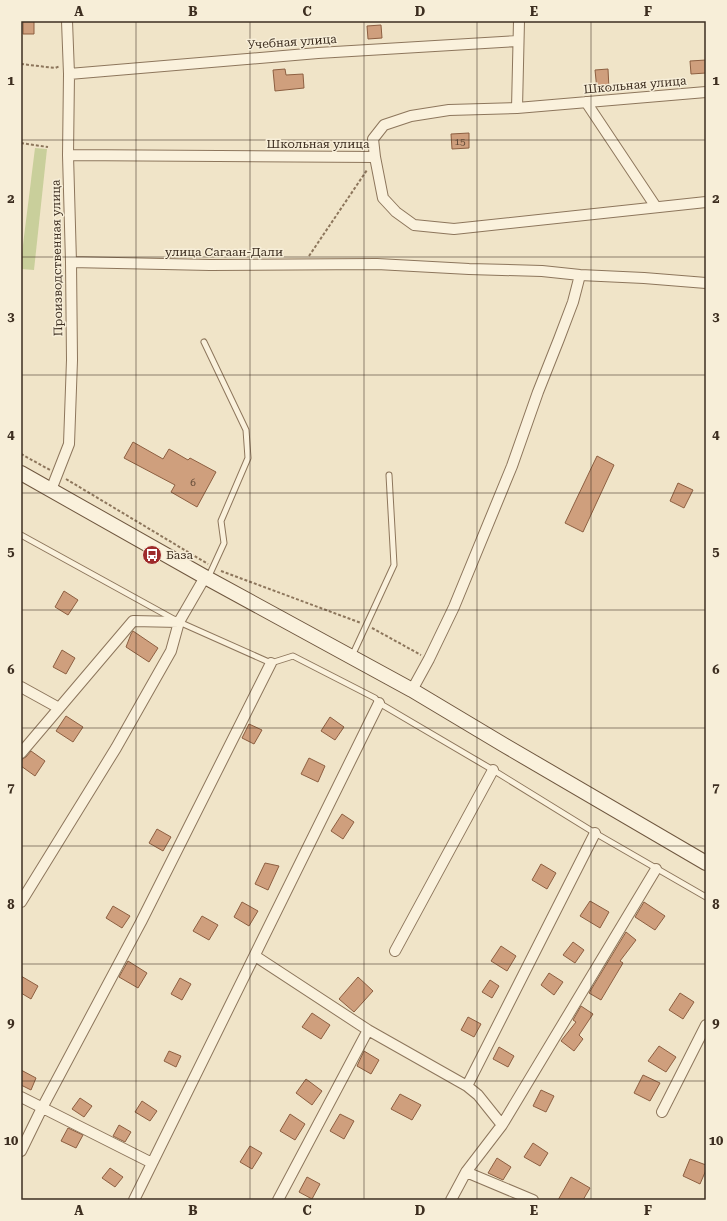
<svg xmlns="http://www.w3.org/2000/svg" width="727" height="1221" viewBox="0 0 727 1221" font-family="'Roboto Serif',serif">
  <rect width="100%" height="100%" fill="#f0e4c8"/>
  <path fill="#c9cf9b" d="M35 148 47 149 34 270 21 269V261Z"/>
  <path fill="#cf9f7d" stroke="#8d5f41" d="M23 21H34V34H23Z
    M381 25 382 38 368 39 367 26Z
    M706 60V73L691 74 690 61Z
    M285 69 286 75 303 74 304 88 275 91 273 70Z
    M608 69 609 89 597 90 595 70Z
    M469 133V148L452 149 451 134Z
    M133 442 163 459 169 449 188 460 190 458 216 472 197 507 171 492 175 485 124 458Z
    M597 456 614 465 583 532 565 523Z
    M678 483 693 490 684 508 670 501Z
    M64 591 78 600 68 615 55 607Z
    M133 631 158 648 149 662 126 647 131 634Z
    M62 650 75 658 66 674 53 667Z
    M66 716 83 727 73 742 56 731Z
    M330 717 344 727 335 740 321 731Z
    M249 724 262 730 254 744 242 738Z
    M31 751 45 761 35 776 21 766 22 759 26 757Z
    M309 758 325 766 318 782 301 774Z
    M342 814 354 822 343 839 331 831Z
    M157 829 171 837 163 851 149 843Z
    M265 863 279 866 268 890 255 884Z
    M541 864 556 873 547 889 532 880Z
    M590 901 609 912 600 928 580 916Z
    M242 902 258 911 249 926 234 917Z
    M644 902 665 916 655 930 635 917Z
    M113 906 130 916 122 928 106 918Z
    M202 916 218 925 209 940 193 931Z
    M626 932 636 940 620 961 623 963 601 1000 589 993Z
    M573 942 584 950 575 963 563 955Z
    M501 946 516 956 507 971 491 961Z
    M128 961 147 973 138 988 119 977Z
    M549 973 563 982 554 995 541 985Z
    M21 976 38 986 31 999 21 993Z
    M358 977 373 991 354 1012 339 999Z
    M180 978 191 984 182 1000 171 994Z
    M490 980 499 986 492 998 482 992Z
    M680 993 694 1002 683 1019 669 1010Z
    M581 1006 593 1014 579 1035 583 1039 574 1051 561 1041 576 1022 573 1020Z
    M312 1013 330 1025 321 1039 302 1027Z
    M468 1017 481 1024 474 1037 461 1030Z
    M659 1046 676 1057 666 1072 648 1061Z
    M499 1047 514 1056 508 1067 493 1059Z
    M169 1051 181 1056 176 1067 164 1061Z
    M364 1051 379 1060 371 1074 357 1066Z
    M21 1070 36 1078 31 1090 21 1085Z
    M643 1075 660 1083 650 1101 634 1093Z
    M306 1079 322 1091 312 1105 296 1093Z
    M541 1090 554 1096 546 1112 533 1106Z
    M400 1094 421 1105 412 1120 391 1109Z
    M80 1098 92 1106 84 1117 72 1109Z
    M142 1101 157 1111 150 1121 135 1112Z
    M290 1114 305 1124 295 1140 280 1131Z
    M340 1114 354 1121 344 1139 330 1131Z
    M119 1125 131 1132 125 1142 113 1136Z
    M68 1128 83 1135 76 1148 61 1141Z
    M533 1143 548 1153 540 1166 524 1157Z
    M250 1146 262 1153 252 1169 240 1162Z
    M497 1158 511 1167 503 1180 488 1173Z
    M690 1159 706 1165V1170L700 1184 683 1176Z
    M110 1168 123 1177 115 1187 102 1178Z
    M307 1177 320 1184 312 1199 299 1192Z
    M571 1177 590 1188 583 1200H558Z"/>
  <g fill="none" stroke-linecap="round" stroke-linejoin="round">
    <g stroke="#8d765c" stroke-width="7">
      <path id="lane" d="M204 342 246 430 248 458 221 521 224 543 208 578
        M21 535 179 622 271 663 293 656 375 698 379 703 493 770 595 833 706 897
        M352 656 394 565 389 475"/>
    </g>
    <g stroke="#8d765c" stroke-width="12">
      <path id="street" d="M69 74 318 53 518 41
        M586 102 656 207
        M517 108 519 21
        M68 155 375 157 373 139 384 125 411 116 449 110 517 108 706 92
        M375 157 383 198 396 212 414 225 454 229 706 202
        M71 262 210 265 377 264 469 269 542 271 580 275 644 278 706 283
        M51 490 69 444 72 360 71 262 68 155 69 74 67 21
        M21 687 59 708
        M412 690 429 659 454 607 512 466 538 392 559 339 573 302 580 275
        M21 753 133 621 179 622
        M21 902 116 748 171 651 179 622 205 577
        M395 951 493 770
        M255 956 368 1030 467 1086 478 1095 502 1125 466 1172 451 1200
        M467 1086 595 833
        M21 1097 152 1163
        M662 1112 706 1025
        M502 1125 656 869
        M21 1151 42 1108 141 922 271 663
        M466 1172 533 1200
        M134 1200 379 703
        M278 1200 368 1030"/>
    </g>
    <g stroke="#6f573f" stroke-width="16">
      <path id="secondary" d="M21 473 205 577 412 690 504 745 706 863"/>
    </g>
    <path stroke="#8d765c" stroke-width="2" stroke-dasharray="3 2" stroke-linecap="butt" d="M21 64 55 68 60 66
      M21 143 48 147
      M309 256 367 170
      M21 454 50 470
      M66 479 208 564
      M221 571 361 623
      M372 628 421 655"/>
    <use href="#lane" stroke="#faf1dc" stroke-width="5"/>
    <use href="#street" stroke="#faf1dc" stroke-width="10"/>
    <use href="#secondary" stroke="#faf1dc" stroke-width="14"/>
  </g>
  <path fill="none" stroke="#3d2e20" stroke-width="1" stroke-opacity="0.55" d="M136 21V1200M250 21V1200M364 21V1200M477 21V1200M591 21V1200M21 140H706M21 257H706M21 375H706M21 493H706M21 610H706M21 728H706M21 846H706M21 964H706M21 1081H706"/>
  <defs>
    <g id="bus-disc" transform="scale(1)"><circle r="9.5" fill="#9e2a2b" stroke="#f7eed8"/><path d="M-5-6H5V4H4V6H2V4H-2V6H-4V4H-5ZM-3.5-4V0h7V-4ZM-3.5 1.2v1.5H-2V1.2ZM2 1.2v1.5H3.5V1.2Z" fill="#fff"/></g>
  </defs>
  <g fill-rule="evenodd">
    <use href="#bus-disc" x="152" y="555"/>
  </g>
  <g text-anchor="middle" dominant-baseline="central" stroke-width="3" stroke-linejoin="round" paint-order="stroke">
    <g font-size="10" fill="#624a37">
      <text x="460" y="141">15</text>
      <text x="193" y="482">6</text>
    </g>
    <g font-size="12" fill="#3d2e20" stroke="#f7eed8">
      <text transform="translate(292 42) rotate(-4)">Учебная улица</text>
      <text transform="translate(635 85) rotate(-5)">Школьная улица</text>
      <text x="318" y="144">Школьная улица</text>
      <text x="224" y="252">улица Сагаан-Дали</text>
      <text transform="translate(57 258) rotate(-91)">Производственная улица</text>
    </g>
    <g font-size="12" fill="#3d2e20" stroke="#f7eed8" text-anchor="start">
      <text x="166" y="555">База</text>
    </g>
  </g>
  <rect width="727" height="1221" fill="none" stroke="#f7eed8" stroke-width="44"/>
  <rect x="22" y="22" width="683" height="1177" fill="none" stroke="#3d2e20" stroke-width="1.5"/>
  <g font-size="13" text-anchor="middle" font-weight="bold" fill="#3d2e20">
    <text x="79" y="16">A</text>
    <text x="193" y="16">B</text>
    <text x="307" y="16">C</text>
    <text x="420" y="16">D</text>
    <text x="534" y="16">E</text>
    <text x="648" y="16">F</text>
    <text x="11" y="85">1</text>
    <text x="716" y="85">1</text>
    <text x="11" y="203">2</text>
    <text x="716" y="203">2</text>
    <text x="11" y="321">3</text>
    <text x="716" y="321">3</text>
    <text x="11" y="439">4</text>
    <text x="716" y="439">4</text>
    <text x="11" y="556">5</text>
    <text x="716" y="556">5</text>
    <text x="11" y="674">6</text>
    <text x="716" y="674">6</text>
    <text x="11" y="792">7</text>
    <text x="716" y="792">7</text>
    <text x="11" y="909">8</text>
    <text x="716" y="909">8</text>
    <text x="11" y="1027">9</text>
    <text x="716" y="1027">9</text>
    <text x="11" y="1145">10</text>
    <text x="716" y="1145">10</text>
    <text x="79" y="1215">A</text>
    <text x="193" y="1215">B</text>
    <text x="307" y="1215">C</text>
    <text x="420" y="1215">D</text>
    <text x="534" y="1215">E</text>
    <text x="648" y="1215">F</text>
  </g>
</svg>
